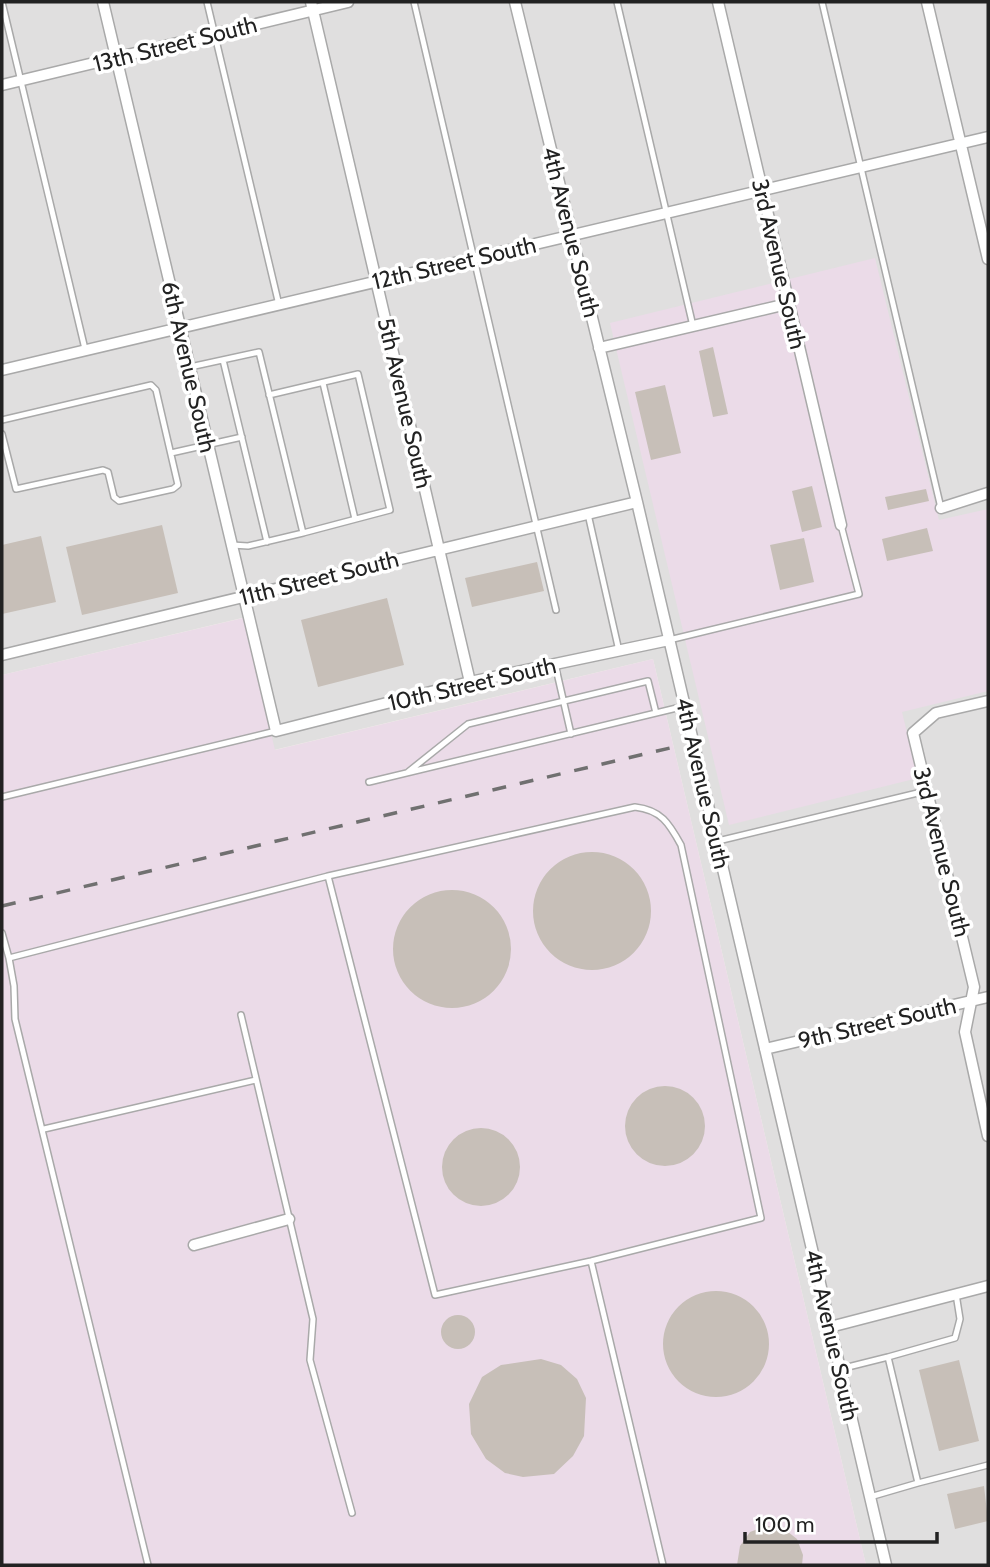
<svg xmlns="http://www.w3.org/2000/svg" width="990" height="1567" viewBox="0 0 990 1567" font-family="Cabin,sans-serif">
  <rect width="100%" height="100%" fill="#f2efe9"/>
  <path fill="#e0dfdf" d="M2 2H988V1565H866L653 659 274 750 242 618 2 675Z"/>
  <path fill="#ebdbe8" d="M875 258 939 520 988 509V691L902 712 918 778 729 825 610 323Z
    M243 618 275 750 653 659 866 1565H2V675Z"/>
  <path fill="#c7bfb8" d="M713 347 728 414 713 417 699 351Z
    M665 385 681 453 651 460 635 392Z
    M812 486 822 527 802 532 792 491Z
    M926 489 929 501 888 510 885 497Z
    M162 525 178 593 82 615 66 547Z
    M927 528 933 551 887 561 882 539Z
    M41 536 56 602 2 614V545Z
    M804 538 814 582 780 590 770 545Z
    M537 562 544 591 472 607 465 578Z
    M387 598 404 665 318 687 301 620Z
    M533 911a59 59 0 1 1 118 0a59 59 0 1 1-118 0Z
    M393 949a59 59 0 1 1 118 0a59 59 0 1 1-118 0Z
    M625 1126a40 40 0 1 1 80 0a40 40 0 1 1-80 0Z
    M442 1167a39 39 0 1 1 78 0a39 39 0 1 1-78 0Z
    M663 1344a53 53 0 1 1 106 0a53 53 0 1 1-106 0Z
    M441 1332a17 17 0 1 1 34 0a17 17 0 1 1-34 0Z
    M541 1359 561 1365 577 1379 586 1398 584 1436 573 1456 554 1474 523 1477 505 1473 486 1459 471 1434 469 1404 482 1377 501 1365Z
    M959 1360 979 1441 939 1451 919 1370Z
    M984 1486 988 1521 955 1529 947 1494Z
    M766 1526 783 1528 797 1539 803 1555 802 1565H737L740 1546 750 1532Z"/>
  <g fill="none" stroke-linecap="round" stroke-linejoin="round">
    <g stroke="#a9a9a9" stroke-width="8">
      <path id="lane" d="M2 2 85 349
        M207 2 279 305
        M414 2 556 610
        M617 2 693 326
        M822 2 941 508
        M223 360 267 542
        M190 367 259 352 303 533 248 546 232 545
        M323 383 355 519
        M269 395 358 374 390 510 303 533
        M2 420 151 385 156 390 178 485 173 489 119 501 114 497 108 472 103 470 16 489 2 434
        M171 453 242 437
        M588 514 619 651
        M669 640 859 594 841 525
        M555 664 571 734
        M408 772 468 724 648 681 656 713
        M369 782 685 706
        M2 797 276 731
        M718 841 926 791
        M2 933 9 958
        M241 1015 313 1319 310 1360 352 1513
        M44 1129 256 1080
        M591 1261 663 1565
        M888 1357 955 1338 960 1319 956 1294
        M840 1369 888 1357 918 1483 870 1497
        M918 1483 988 1465
        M148 1565 15 1019 14 986 9 958 328 876 635 807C661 810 669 823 681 845L761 1218 591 1261 435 1295 328 876"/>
    </g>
    <g stroke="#a9a9a9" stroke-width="13">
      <path id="street" d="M103 2 276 731 470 682 669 640
        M311 2 470 682
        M515 2 637 502 886 1565
        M718 2 841 525
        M927 2 988 259
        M2 85 348 2
        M599 348 787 304
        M2 370 988 137
        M941 508 988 493
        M2 655 637 502
        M988 701 936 713 913 733 974 987 965 1032 988 1136
        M765 1049 988 997
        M194 1245 289 1219
        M830 1327 988 1286"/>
    </g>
    <use href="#lane" stroke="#fff" stroke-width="5"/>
    <use href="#street" stroke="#fff" stroke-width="10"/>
    <path stroke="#707070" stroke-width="3.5" stroke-dasharray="14 14" stroke-linecap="butt" d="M2 906 670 748"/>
  </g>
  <g text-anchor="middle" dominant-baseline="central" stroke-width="7" stroke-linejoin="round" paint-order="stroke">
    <g font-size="23" fill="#222" stroke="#fff">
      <text transform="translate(175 44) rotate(-14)">13th Street South</text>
      <text transform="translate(571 232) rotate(76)">4th Avenue South</text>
      <text transform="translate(454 263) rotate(-13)">12th Street South</text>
      <text transform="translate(779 264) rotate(77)">3rd Avenue South</text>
      <text transform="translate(189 367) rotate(77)">6th Avenue South</text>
      <text transform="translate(405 403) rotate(77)">5th Avenue South</text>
      <text transform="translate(319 578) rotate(-14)">11th Street South</text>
      <text transform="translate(472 684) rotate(-13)">10th Street South</text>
      <text transform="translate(703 783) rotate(77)">4th Avenue South</text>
      <text transform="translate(942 852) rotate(76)">3rd Avenue South</text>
      <text transform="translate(877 1023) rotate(-13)">9th Street South</text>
      <text transform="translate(832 1335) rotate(77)">4th Avenue South</text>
    </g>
  </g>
  <rect width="990" height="1567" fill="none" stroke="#222222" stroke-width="7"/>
  <path d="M745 1532v10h192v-10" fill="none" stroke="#222222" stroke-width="3.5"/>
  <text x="755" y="1532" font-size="21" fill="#222222" stroke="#ffffff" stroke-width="5" paint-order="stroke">100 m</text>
</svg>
